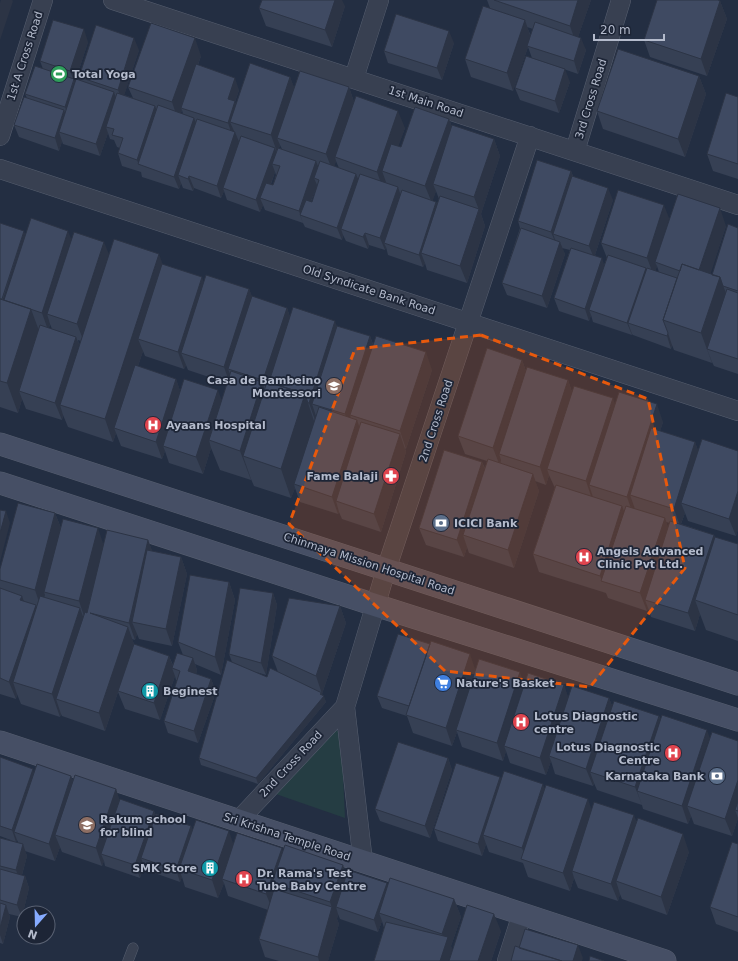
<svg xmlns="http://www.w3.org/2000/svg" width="738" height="961" viewBox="0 0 738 961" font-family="'DejaVu Sans',sans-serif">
  <rect width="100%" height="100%" fill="#232e42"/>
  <path fill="#253d43" d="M330 728 341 732 345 818 273 793Z"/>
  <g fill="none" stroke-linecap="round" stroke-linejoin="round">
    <g stroke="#565e6f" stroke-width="11">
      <path id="lane" d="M128 961 133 948"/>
    </g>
    <g stroke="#565e6f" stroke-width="20">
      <path id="street" d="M113 0 738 205
        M354 78 379 0
        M0 136 43 0
        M575 151 621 0
        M0 169 738 411
        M238 821 345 707
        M363 862 345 707 386 570 530 136
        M507 961 522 914"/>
    </g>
    <g stroke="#565e6f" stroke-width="23">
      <path id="secondary" d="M0 444 738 684
        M0 483 375 605 738 720
        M0 742 665 961"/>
    </g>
    <use href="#lane" stroke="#384051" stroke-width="10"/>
    <use href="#street" stroke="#384051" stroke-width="19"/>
    <use href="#secondary" stroke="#464f65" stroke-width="22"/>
  </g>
  <path fill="#364054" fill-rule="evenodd" d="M487 0H591L578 37 586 50 578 74 532 58 528 47 513 91 471 77 465 59 490 8ZM527 27 533 29 531 36Z
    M720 1 727 19 707 76 650 57 644 40Z
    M345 6 332 47 266 26 259 8Z
    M88 42 75 82 80 80 79 77 139 50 124 95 133 98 128 87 201 56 198 65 239 90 235 102 236 104 290 77 294 88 349 87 354 102 405 128 398 146 401 147 449 119 452 127 494 139 500 156 481 214 485 226 467 283 427 270 425 263 423 267 388 255 386 247 385 250 369 245 368 249 346 241 343 235 342 240 305 227 303 223 265 210 263 205 260 212 227 200 224 191 221 198 194 188 193 191 183 188 181 183 179 189 142 177 141 172 122 166 118 153 120 148 117 147 114 140 110 139 108 133 100 156 63 144 62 141 59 151 19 137 14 125 27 98 25 94 43 69 40 61ZM182 110 183 114 181 113ZM280 145 282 149 279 148ZM336 161 339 168 334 166ZM275 172 276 175 273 185 271 184ZM317 185V186L312 202H311ZM436 191 439 199 437 204 436 202 432 201Z
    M454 43 442 80 388 63 384 51Z
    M699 76 706 94 685 157 603 129 597 111Z
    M570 82 559 113 520 100 515 88Z
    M738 97V179L713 171 707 154Z
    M571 171 573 176 613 200 595 255 604 265 607 258 601 243 670 219 726 226 710 274 712 275 738 228V374L714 366 712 362V363L674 350 672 345 671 349 633 335 632 334V335L593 322 591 315 589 321 559 311 554 298 570 250 562 248 565 254 547 308 507 295 502 283 520 228 518 221ZM657 266 659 272 655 271Z
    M0 223 26 234 71 239 109 254 162 264 204 282 249 289 252 297 287 308 290 317 337 326 370 336 373 344 432 370 406 449 405 448 406 452 381 532 342 519 339 512 338 514 300 502 295 488 291 498 254 486 251 479V480L220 470 211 448 203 474 169 463 165 451 162 459 121 446 116 433 113 442 68 427 63 415 62 420 26 409 22 399 18 413 0 407ZM50 324 52 329 49 328ZM78 340 81 341 79 345ZM143 351 145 356 184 369 186 365 188 370 227 383 222 400 180 391 176 379 138 366Z
    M522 360 526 371 568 380 572 392 615 404 663 422 660 431 695 442 698 451H738V529L736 536 688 521 685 513 681 524 714 535 715 538 738 544V641L706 630 700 614 695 631 651 617 648 608 647 611 608 598 606 593 539 572 533 554 555 487 554 486 549 475 546 485 535 481 539 491 514 568 469 553 467 547 464 557 426 545 419 528 482 462 485 468 487 461 465 454 458 436ZM666 522 670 523 668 528Z
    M55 513 61 528 104 544 148 540 152 551 181 557 187 574 172 646 139 639 137 634 135 640 132 639 134 644 169 656 173 665 183 655 178 642 229 582 235 600 221 675 195 664 197 670 196 674 211 679 216 692 198 743 168 733 164 721 177 680H176L175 676 160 720 125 709 118 692 105 731 62 716 61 714 60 717 21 704 17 694 16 699 0 694V569Z
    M273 593 277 605 266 675 256 672 267 677 278 672 272 656 340 606 346 623 322 694 326 702 258 784 201 765 199 758 232 662 229 654Z
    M476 670 524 684 564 685 568 698H609L612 706 659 716 661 720 710 738 738 741V818L732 836 694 824 691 816 688 824 643 809 642 805 597 790 594 783 593 786 555 774 551 761 546 775 510 763 506 751 503 761 462 747 457 732 452 746 413 733 407 716 382 708 377 696Z
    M0 757 34 773 71 776 73 781 116 789 119 800 154 811 156 816 191 826 192 830 234 844 283 852 347 875 388 886 454 899 461 917 451 946 452 950 501 931 491 961H374L384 928 382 921 378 932 340 919 338 914 337 919 339 924 328 961H279L265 957 259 939 268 910 228 896 224 883 218 898 185 887 182 877 180 882 146 870 144 865 140 878 105 866 104 861 102 866 62 852 60 847 55 861 25 851 27 856 22 875 25 876 29 888 22 917 9 914 10 917 3 944 0 943V838L18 842 17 840 16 842 0 836Z
    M448 758 452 770 430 838 380 821 375 809Z
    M500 777 501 780 545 789 592 810 637 821 689 852 667 915 622 899 620 894 618 901 578 888 574 878 570 891 528 877 523 863 489 852 486 844 482 856 438 841 434 829Z
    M738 844V932L716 924 710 907Z"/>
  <path fill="#2c3445" d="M1 0H12L13 1 0 40V3Z
    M335 0H342L345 6 332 47 325 30Z
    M578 0H591L576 43 570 26Z
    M720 1 727 19 707 76 701 59Z
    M525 20 531 38 527 46 528 47 513 91 507 73Z
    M84 29 88 42 75 82 79 92 69 119 65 107 74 81 70 71Z
    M449 31 454 43 442 80 437 68Z
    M134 38 139 50 122 102 118 90Z
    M195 38 201 56 182 108H181L182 110 178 120 172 102Z
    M581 38 586 50 578 74 574 61Z
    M565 69 570 82 559 113 555 101Z
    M699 76 706 94 685 157 678 139Z
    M290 77 297 94 277 138 280 145 277 152 271 135Z
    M235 78 239 90 235 102 239 113 230 122 234 131 232 135 228 123V99Z
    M349 87 355 105 335 157 336 161 333 172 326 154Z
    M114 92 118 104 106 127 108 133 100 156 96 144Z
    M155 106 160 118 139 165 137 160Z
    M64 110 68 122 59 132 62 141 59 151 55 138Z
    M398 111 405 128 389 173 382 171 386 182 383 189 377 172Z
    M194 118 199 130 178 175 181 183 179 189 174 177Z
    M449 119 455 136 433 184 436 191 432 203 425 186Z
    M235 132 240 144 223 188 224 191 221 198 217 186Z
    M494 139 500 156 481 214 485 226 467 283 460 266 479 210 474 197Z
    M275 148 279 160 272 164 275 172 265 199 260 198 263 205 260 212 256 200Z
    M316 161 321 174 314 178 317 185 305 217 300 215 303 223 299 211Z
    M571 171 575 183 553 234 556 242V244L551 232Z
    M356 174 361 186 341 229 343 235 342 240 337 228Z
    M189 176 194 188 193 191 188 179Z
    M398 187 402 199 384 243 386 247 385 250 380 238Z
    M608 188 613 200 594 258 589 246Z
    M436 202 441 214 421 253 425 263 423 267 419 255Z
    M664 205 671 223 655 262 657 266 654 276 647 258Z
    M720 208 726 226 704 294 697 276Z
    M24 231 29 243 10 302 1 305Z
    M68 231 75 248 47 314 50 324 48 330 42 313Z
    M365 233 369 245 368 249 363 237Z
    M104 242 111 259 84 342 77 324Z
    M560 242 565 254 547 308 542 296Z
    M159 254 167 276 138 339 143 351 117 429 114 428 116 433 113 442 105 419Z
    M602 258 606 270 589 310 591 315 589 321 585 309Z
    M646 268 650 280 628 323 632 334V335L627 323Z
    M202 277 208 294 181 353 186 365 184 369 178 352Z
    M720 277 731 307 707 349 712 362V363L701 333Z
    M249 289 256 306 228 369 232 379 230 384 224 367Z
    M287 308 293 326 270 398 263 380Z
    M31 309 42 339 19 391 22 399 18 413 7 383Z
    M335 321 342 339 312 404 316 416 315 420 309 403Z
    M668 333 672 345 671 349 667 336Z
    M370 336 376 354 350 415 353 424 351 432 345 414Z
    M76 337 83 354 60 405 63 415 62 420 55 403Z
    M426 352 432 370 406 449 400 431Z
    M522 360 528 377 499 454 501 460 500 466 493 448Z
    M176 379 182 396 163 446 165 451 162 459 156 442Z
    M568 380 574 398 547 469 549 475 546 485 540 467Z
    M262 382 273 411 243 456 251 479V480L240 451Z
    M218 390 224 407 209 440 211 448 203 474 196 457Z
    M305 394 315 424 294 484 295 488 291 498 281 469Z
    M613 398 619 416 589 485 593 497 592 499 586 481Z
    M657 404 663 422 639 498 630 495 635 509 633 514 627 497Z
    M357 420 363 438 336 501 339 512 338 514 332 497Z
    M400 434 406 452 381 532 374 514Z
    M695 442 702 460 681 503 685 513 680 526 674 509Z
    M482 462 489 480 463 535 467 547 464 557 457 540Z
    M533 474 539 491 514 568 508 550Z
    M738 491V529L736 536 729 519Z
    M622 506 629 524 602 581 600 576Z
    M6 511 10 523 0 562V533Z
    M55 513 62 531 44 592 45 595 41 608 35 590Z
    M665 518 671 536 645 600 648 608 647 611 640 593Z
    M98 528 104 546 85 619 79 601Z
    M714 535 720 552 695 600 700 614 695 631 688 613Z
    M148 540 155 558 132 622 137 634 135 640 129 623Z
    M181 557 187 574 172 646 166 629Z
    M229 582 235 600 221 675 215 657Z
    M273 593 277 605 266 675 261 663Z
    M22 596 28 613 20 600Z
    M36 605 42 623 13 682 17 694 16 699 9 682Z
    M340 606 346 623 322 694 316 676Z
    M80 608 88 631 56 699 61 714 60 717 52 694Z
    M128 627 134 644 105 731 99 713Z
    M470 654 476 672 456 730 457 732 452 746 446 728Z
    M169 656 174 669 172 668 175 676 160 720 154 703Z
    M193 658 197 670 193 684 188 671Z
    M520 672 526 690 504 746 506 751 503 761 497 743Z
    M211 679 216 692 198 743 194 731Z
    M564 685 570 702 549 756 551 761 546 775 540 758Z
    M322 693 323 697 324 696 326 702 258 784 256 778Z
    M609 698 616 716 590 772 594 783 593 786 586 769Z
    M659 716 665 733 637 791 642 805 635 787Z
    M707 730 713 747 687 806 691 816 688 824 682 806Z
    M448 758 452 770 430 838 425 826Z
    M33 769 37 781 14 832 17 840 16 842 12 830Z
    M71 776 78 794 55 835 60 847 55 861 49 844Z
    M500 777 504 789 483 835 486 844 482 856 478 844Z
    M738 780V811L735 810 738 818 732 836 725 819Z
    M543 784 549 801 527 861 522 848Z
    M116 789 122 807 101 854 104 861 102 866 96 848Z
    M588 799 594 817 572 871 574 878 570 891 563 873Z
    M154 811 158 823 141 858 144 865 140 878 135 865Z
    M634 815 641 833 616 881 620 894 618 901 611 884Z
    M191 826 195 838 179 869 182 877 180 882 176 870Z
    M229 831 235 849 222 879 224 883 218 898 212 880Z
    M683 834 689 852 667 915 661 897Z
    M23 844 27 856 20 882 16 870Z
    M282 848 288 866 272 883 277 897 273 911 266 894Z
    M343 865 349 882 336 907 338 914 337 919 339 924 328 961H319L318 957 332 908 330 902Z
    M25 876 29 888 22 917 17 905Z
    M387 883 391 895 379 913 382 921 378 932 374 920Z
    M454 899 461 917 451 946 454 955 452 961H440L446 943 442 934Z
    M6 905 10 917 3 944 0 935V928Z
    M494 914 501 931 491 961H478Z
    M578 945 583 958 582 961H573Z"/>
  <path fill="#3f4a62" stroke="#2c3445" d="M262 0H335L325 30 259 8Z
    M494 0H578L570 26Z
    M657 0H718L720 1 701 59 644 40Z
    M483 6 525 20 507 73 465 59Z
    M396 14 449 31 437 68 384 51Z
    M53 20 84 29 70 71 40 61Z
    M535 22 581 38 574 61 527 46Z
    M151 23 195 38 172 102 128 87Z
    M96 25 134 38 118 90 79 77Z
    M618 49 699 76 678 139 597 111Z
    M526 56 565 69 555 101 515 88Z
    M250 63 290 77 271 135 230 122Z
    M196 64 235 78 228 99 235 101 228 123 181 108Z
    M35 66 74 79 65 107 25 94Z
    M300 71 349 87 326 154 277 138Z
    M76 79 114 92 96 144 59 132Z
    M117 93 155 106 137 160 118 153 123 138 112 135 114 129 106 127Z
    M726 93 738 97V164L707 154Z
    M356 96 398 111 377 172 335 157Z
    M24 97 64 110 55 138 14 125Z
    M158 105 194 118 174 177 138 164Z
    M415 107 449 119 425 186 382 171 391 144 401 147Z
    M197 119 235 132 217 186 189 176 188 179 178 175Z
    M452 125 494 139 474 197 433 184Z
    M241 136 275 148 256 200 223 188Z
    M278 148 316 161 299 211 260 198 266 183 273 185 280 166 272 164Z
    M537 160 571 171 551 232 518 221Z
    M320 161 356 174 337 228 300 215 306 200 312 202 319 180 314 178Z
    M360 174 398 187 380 238 365 233 363 237 341 229Z
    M572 176 608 188 589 246 553 234Z
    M402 190 436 202 419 255 384 243Z
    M618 190 664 205 647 258 601 243Z
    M678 194 720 208 699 270 682 264 680 271 655 262Z
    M440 196 479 209 460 266 421 253Z
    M31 218 68 231 42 313 4 300Z
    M0 223 24 231 2 299H0Z
    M728 224 738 228V291L723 286 720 277 712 275Z
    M521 228 560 242 542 296 502 283Z
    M74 232 104 242 77 324 47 314Z
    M114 239 159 254 105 419 60 405Z
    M571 248 602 258 585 309 554 298Z
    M608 255 646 268 627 323 589 310Z
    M162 264 202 277 178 352 138 339Z
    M682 264 720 277 701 333 663 320Z
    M647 268 677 278 663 320 668 333 667 336 628 323Z
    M206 275 249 289 224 367 181 353Z
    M727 289 738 293V359L707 349Z
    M252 296 287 308 263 380 228 369Z
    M0 299 31 309 7 383 0 381Z
    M293 307 335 321 309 403H308L305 394 269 382Z
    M40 325 76 337 55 403 19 391Z
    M337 326 370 336 345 414 312 404Z
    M376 336 426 352 400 431 350 415Z
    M487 348 522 360 493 448 458 436Z
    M135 365 176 379 156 442 114 428Z
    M527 367 568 380 540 467 499 454Z
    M231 371 262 382 240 451 209 440Z
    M184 379 218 390 196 457 163 446Z
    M267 382 305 394 281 469 243 456Z
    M574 386 613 398 586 481 547 469Z
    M619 392 657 404 627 497 589 485Z
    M319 407 357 420 332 497 294 484Z
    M361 422 400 434 374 514 336 501Z
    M651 428 695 442 674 509 630 495Z
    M702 439 738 451V491L729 519 681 503Z
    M444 450 482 462 457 540 419 528Z
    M488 459 533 474 508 550 463 535Z
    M556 485 622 506 600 576 533 554Z
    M18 503 55 513 35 590 0 580V569Z
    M626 506 665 518 640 593 601 581Z
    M0 510 6 511 0 533Z
    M63 519 98 528 79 601 44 592Z
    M670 521 714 535 688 613 645 600Z
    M107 530 148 540 129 623 90 613 128 627 99 713 56 699 85 612 87 613Z
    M715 537 738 544V615L695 600Z
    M147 550 181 557 166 629 132 622Z
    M190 575 229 582 215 657 178 642Z
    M0 588 22 596 20 600 36 605 9 682 0 678Z
    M240 588 273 593 261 663 229 654Z
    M40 596 80 608 52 694 13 682Z
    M289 598 340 606 316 676 272 656Z
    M398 634 430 644 409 706 377 696Z
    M431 641 470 654 446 728 406 715Z
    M134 644 169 656 154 703 118 691Z
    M177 653 193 658 188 671 211 679 194 731 164 721 180 671 172 668Z
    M479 659 520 672 497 743 456 730Z
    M227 660 267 677 270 668 322 693 320 694 324 696 256 778 199 758Z
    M528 673 564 685 540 758 504 746Z
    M572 686 609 698 586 769 549 756Z
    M614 701 659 716 635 787 590 772Z
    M662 715 707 730 682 806 637 791Z
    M712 732 738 741V780L725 819 687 806Z
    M398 742 448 758 425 826 375 809Z
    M0 757 33 769 12 830 0 826Z
    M456 763 500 777 478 844 434 829Z
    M37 764 71 776 49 844 14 832Z
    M504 771 543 784 522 848 483 835Z
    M75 775 116 789 96 848 55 835Z
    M546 785 588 799 563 873 521 859Z
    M120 799 154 811 135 865 101 854Z
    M738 801V811L735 810Z
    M594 802 634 815 611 884 572 871Z
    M156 814 191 826 176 870 141 858Z
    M638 818 683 834 661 897 616 881Z
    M196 820 229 831 212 880 179 869Z
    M237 833 282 848 266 894 222 879Z
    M0 838 23 844 16 870 0 866Z
    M732 842 738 844V917L710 907Z
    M285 845 343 865 330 902 272 883Z
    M0 869 25 876 17 905 0 900Z
    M348 870 387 883 374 920 336 907Z
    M390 878 454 899 442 934 379 913Z
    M274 889 332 907 318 957 259 939Z
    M0 903 6 905 0 928Z
    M467 905 494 914 478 961H449Z
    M386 922 448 937 440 961H374Z
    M525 929 578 945 573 961H562L519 948Z
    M515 946 562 961H511Z
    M590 956 604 961H589Z"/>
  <path fill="#e8590c" fill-opacity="0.2" stroke="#e8590c" stroke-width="3" stroke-dasharray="8 5" stroke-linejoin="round" d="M481 335 648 399 685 568 590 687 445 671 289 524 355 349Z"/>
  <defs>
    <g id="stadium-disc" transform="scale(0.9)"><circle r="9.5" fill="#2e9e5b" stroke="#1d2536"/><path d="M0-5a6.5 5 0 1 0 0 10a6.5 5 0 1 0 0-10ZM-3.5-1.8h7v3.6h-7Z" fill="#fff"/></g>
    <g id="school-disc" transform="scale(0.9)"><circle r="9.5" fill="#8d6e63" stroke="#1d2536"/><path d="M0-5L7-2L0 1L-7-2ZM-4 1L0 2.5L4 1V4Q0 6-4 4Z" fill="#fff"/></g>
    <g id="hospital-disc" transform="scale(0.9)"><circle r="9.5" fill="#e0444e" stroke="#1d2536"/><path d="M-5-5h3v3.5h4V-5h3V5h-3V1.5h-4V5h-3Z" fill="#fff"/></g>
    <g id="pharmacy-disc" transform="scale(0.9)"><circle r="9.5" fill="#e0444e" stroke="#1d2536"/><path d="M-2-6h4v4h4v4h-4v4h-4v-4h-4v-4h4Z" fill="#fff"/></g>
    <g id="bank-disc" transform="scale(0.9)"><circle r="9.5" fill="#5c6f8a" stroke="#1d2536"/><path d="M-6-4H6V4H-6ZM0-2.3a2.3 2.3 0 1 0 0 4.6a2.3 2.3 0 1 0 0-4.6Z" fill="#fff"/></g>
    <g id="supermarket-disc" transform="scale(0.9)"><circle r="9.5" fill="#3f7fe0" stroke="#1d2536"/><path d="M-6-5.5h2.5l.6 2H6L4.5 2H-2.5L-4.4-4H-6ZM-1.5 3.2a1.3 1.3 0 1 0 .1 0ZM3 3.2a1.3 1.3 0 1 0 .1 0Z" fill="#fff"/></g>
    <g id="building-disc" transform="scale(0.9)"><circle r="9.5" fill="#0f9aa8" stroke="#1d2536"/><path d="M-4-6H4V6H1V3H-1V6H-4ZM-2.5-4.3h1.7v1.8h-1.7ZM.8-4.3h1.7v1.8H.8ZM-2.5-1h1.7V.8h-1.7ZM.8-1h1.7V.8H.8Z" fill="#fff"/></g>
  </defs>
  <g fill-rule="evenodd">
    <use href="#stadium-disc" x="59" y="74"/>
    <use href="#school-disc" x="334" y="386"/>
    <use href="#hospital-disc" x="153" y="425"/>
    <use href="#pharmacy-disc" x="391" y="476"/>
    <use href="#bank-disc" x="441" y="523"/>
    <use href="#hospital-disc" x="584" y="557"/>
    <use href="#supermarket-disc" x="443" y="683"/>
    <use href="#building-disc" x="150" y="691"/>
    <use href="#hospital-disc" x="521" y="722"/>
    <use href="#hospital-disc" x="673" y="753"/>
    <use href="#bank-disc" x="717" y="776"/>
    <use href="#school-disc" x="87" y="825"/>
    <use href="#building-disc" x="210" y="868"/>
    <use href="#hospital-disc" x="244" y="879"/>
  </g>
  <g text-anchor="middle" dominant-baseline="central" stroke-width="3.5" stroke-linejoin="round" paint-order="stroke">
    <g font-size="11" fill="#b4bbcc" stroke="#1d2536">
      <text transform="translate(25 56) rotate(-72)">1st A Cross Road</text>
      <text transform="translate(591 99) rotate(-73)">3rd Cross Road</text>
      <text transform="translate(426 102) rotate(18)">1st Main Road</text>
      <text transform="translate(369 290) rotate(18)">Old Syndicate Bank Road</text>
      <text transform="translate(436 421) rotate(-72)">2nd Cross Road</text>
      <text transform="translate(369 564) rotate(18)">Chinmaya Mission Hospital Road</text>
      <text transform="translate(291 764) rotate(-47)">2nd Cross Road</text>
      <text transform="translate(287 837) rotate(18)">Sri Krishna Temple Road</text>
    </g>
    <g font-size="11" font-weight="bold" fill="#b4bbcc" stroke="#1d2536" text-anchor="start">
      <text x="72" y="74">Total Yoga</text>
      <text x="321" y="380" text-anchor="end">Casa de Bambeino<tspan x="321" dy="13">Montessori</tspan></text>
      <text x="166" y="425">Ayaans Hospital</text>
      <text x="378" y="476" text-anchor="end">Fame Balaji</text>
      <text x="454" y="523">ICICI Bank</text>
      <text x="597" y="551">Angels Advanced<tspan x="597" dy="13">Clinic Pvt Ltd.</tspan></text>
      <text x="456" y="683">Nature's Basket</text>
      <text x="163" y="691">Beginest</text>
      <text x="534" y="716">Lotus Diagnostic<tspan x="534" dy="13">centre</tspan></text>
      <text x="660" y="747" text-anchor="end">Lotus Diagnostic<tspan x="660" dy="13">Centre</tspan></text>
      <text x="704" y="776" text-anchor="end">Karnataka Bank</text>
      <text x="100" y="819">Rakum school<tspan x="100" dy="13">for blind</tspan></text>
      <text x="197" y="868" text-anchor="end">SMK Store</text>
      <text x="257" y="873">Dr. Rama's Test<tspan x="257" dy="13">Tube Baby Centre</tspan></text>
    </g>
  </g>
  <g transform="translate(36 925) rotate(200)"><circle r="19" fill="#1d2536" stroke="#596172"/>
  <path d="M0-3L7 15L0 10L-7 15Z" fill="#86abff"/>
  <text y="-6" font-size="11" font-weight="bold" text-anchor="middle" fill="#b4bbcc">N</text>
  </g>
  <path d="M594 34v6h70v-6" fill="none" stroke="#b4bbcc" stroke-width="2"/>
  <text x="600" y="34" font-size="12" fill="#b4bbcc" stroke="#1d2536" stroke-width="3" paint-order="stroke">20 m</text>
</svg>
